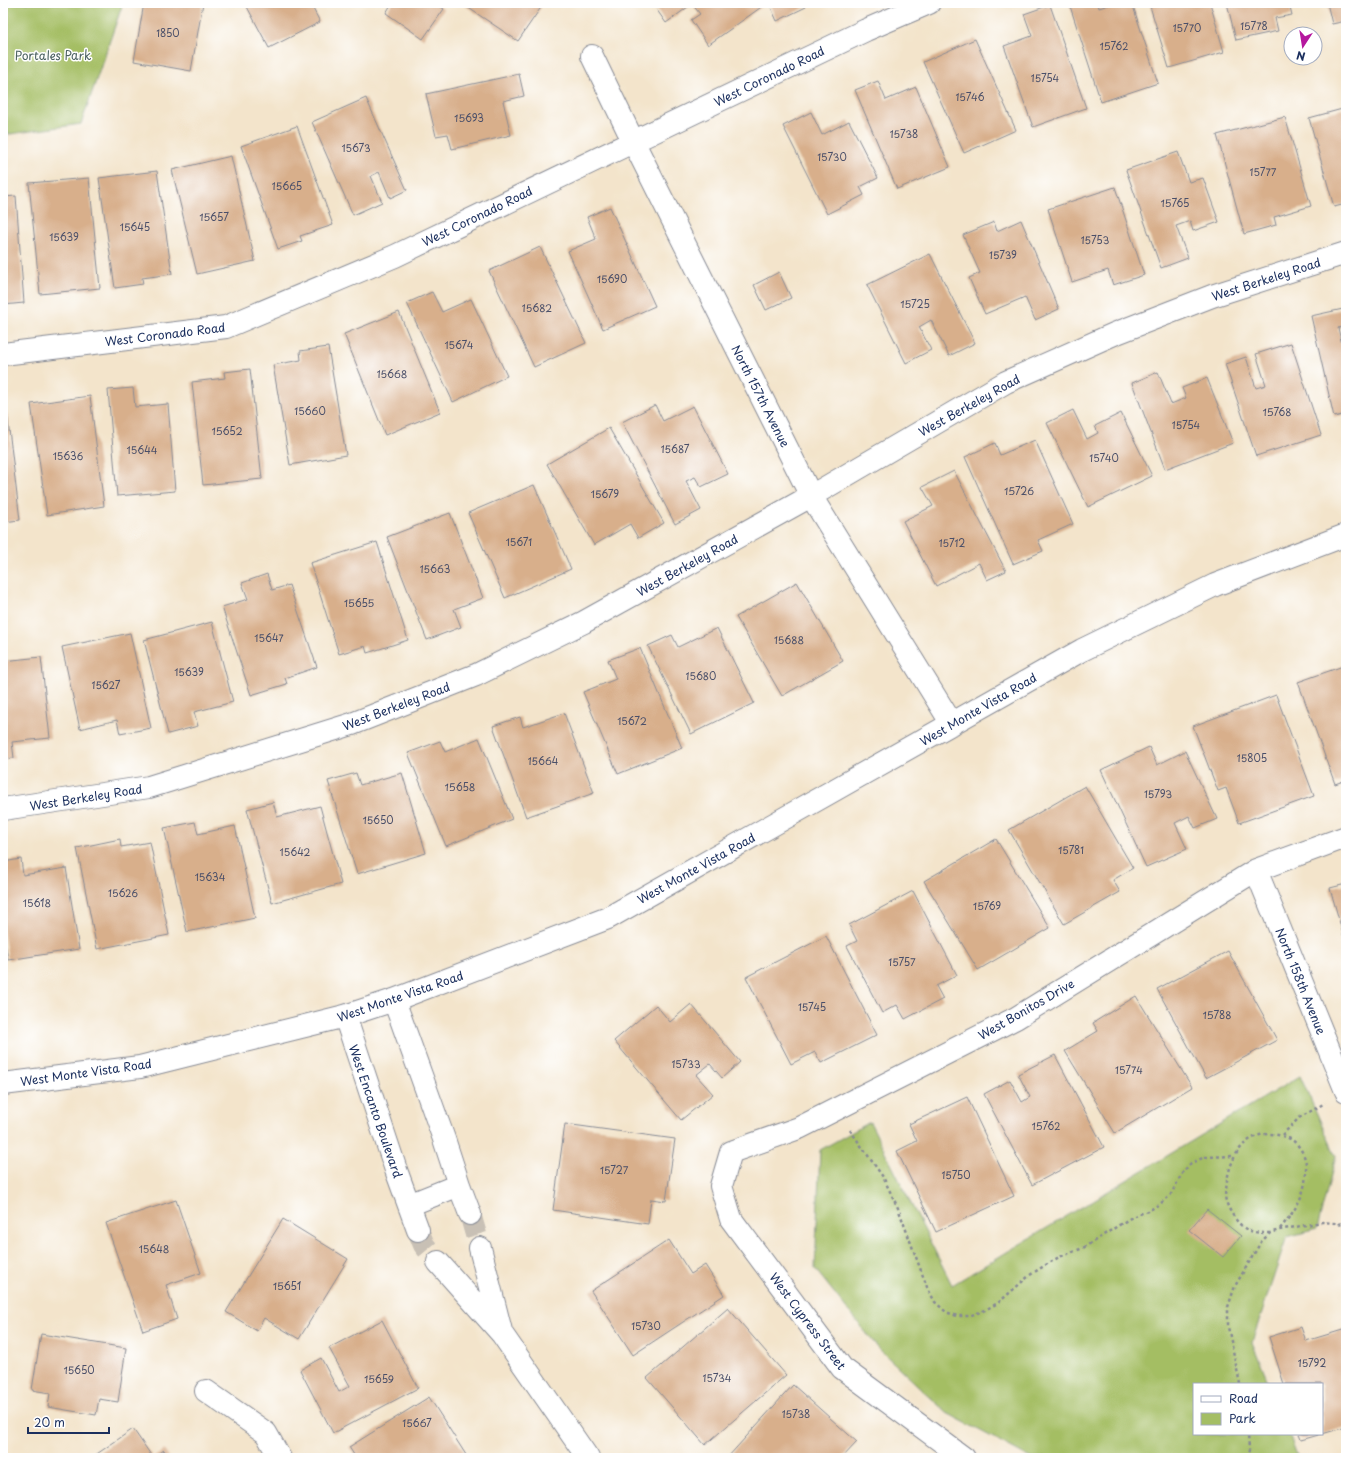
<svg xmlns="http://www.w3.org/2000/svg" width="1349" height="1461" viewBox="0 0 1349 1461" font-family="'Playpen Sans',sans-serif">
  <rect width="100%" height="100%" fill="#fff"/>
  <filter id="ink" filterUnits="userSpaceOnUse"><feTurbulence type="fractalNoise" baseFrequency=".025" numOctaves="2"/><feDisplacementMap in="SourceGraphic" scale="8" xChannelSelector="R" yChannelSelector="G"/><feConvolveMatrix kernelMatrix="1 2 1 2 8 2 1 2 1" color-interpolation-filters="sRGB"/></filter>
  <filter id="wash" filterUnits="userSpaceOnUse"><feTurbulence type="fractalNoise" baseFrequency=".012" numOctaves="4" result="noise"/><feDisplacementMap in="SourceGraphic" scale="16" xChannelSelector="R" yChannelSelector="G"/><feGaussianBlur stdDeviation="0.9" result="paint"/><feColorMatrix in="noise" values="0 0 0 0 0 0 0 0 0 0 0 0 0 0 0 0 0 1.4 0 .05"/><feComposite in="paint" operator="in"/></filter>
  <g filter="url(#wash)">
    <rect width="100%" height="100%" fill="#f3e4cb"/>
    <path fill="#a4be64" stroke="#607661" d="M3 3H123L81 124 3 135Z
      M1300 1076 1336 1156 1317 1229 1287 1237 1252 1342 1269 1384H1194V1434H1289L1298 1458H1031L947 1413 879 1349 815 1269 820 1150 870 1122 952 1285Z"/>
    <g id="blocks">
      <path fill="#d8af8b" d="M144 3H203L191 71 134 61Z
        M245 3H310L320 22 269 48Z
        M392 3H435L444 9 423 39 386 13Z
        M461 3H544L518 41Z
        M652 3H767L708 45 691 20 700 14 692 4 666 23Z
        M769 3H804L806 7 777 21Z
        M1069 3H1098L1099 8 1115 3H1132L1158 83 1101 102Z
        M1149 3H1210L1224 52 1169 68Z
        M1227 3H1289L1292 15 1275 18 1278 31 1236 40Z
        M1327 3H1346V21L1332 24Z
        M1050 5 1086 108 1033 127 1004 46 1032 36 1024 14Z
        M975 39 1016 130 964 153 923 62Z
        M519 74 524 96 503 101 511 135 452 149 448 134 436 136 426 94Z
        M878 81 886 100 916 87 950 167 897 189 855 90Z
        M366 98 407 190 390 198 379 172 371 176 382 202 353 215 312 122Z
        M1346 108V204L1334 207 1309 118Z
        M811 112 822 135 849 121 878 178 860 187 864 195 827 214 783 126Z
        M1285 117 1311 206 1274 217 1276 225 1244 234 1217 135Z
        M297 126 333 225 300 236 302 241 278 249 241 146Z
        M1178 152 1189 182 1203 178 1219 222 1193 231 1190 221 1176 226 1188 258 1161 268 1126 170Z
        M231 156 255 261 197 274 172 170Z
        M157 171 172 274 142 278 143 284 115 288 99 178Z
        M89 178 100 288 40 294 29 183Z
        M1115 187 1144 275 1113 285 1108 270 1072 282 1048 209Z
        M16 196 24 303 3 305V197Z
        M610 207 655 306 603 329 568 251 596 239 587 217Z
        M1021 220 1059 309 1035 320 1025 297 985 314 969 278 980 273 963 235 994 222 997 231Z
        M540 247 586 343 534 367 489 271Z
        M930 254 975 343 949 356 931 320 919 327 931 350 906 363 867 285Z
        M779 272 791 298 766 310 754 285Z
        M432 292 442 312 471 299 507 376 453 402 407 303Z
        M1343 309 1346 326 1338 328 1344 353H1346V414L1334 417 1311 316Z
        M399 312 440 412 385 435 344 334Z
        M1291 343 1321 435 1256 456 1225 364 1246 357 1256 388 1266 385 1256 354Z
        M328 347 346 455 290 465 273 365 301 360 300 351Z
        M250 369 262 479 203 485 192 382 225 378 224 372Z
        M1158 372 1171 404 1186 398 1182 388 1207 378 1233 443 1165 469 1132 383Z
        M133 388 135 407 168 404 175 491 117 496 108 390Z
        M90 396 104 506 47 515 31 404Z
        M655 405 663 421 693 406 728 474 701 487 695 477 686 481 701 510 675 524 622 422Z
        M1073 410 1087 439 1098 433 1095 426 1121 413 1152 476 1088 507 1047 423Z
        M7 413 20 520 3 522V414Z
        M609 428 664 523 638 538 630 524 594 545 547 464Z
        M1035 440 1073 524 1038 540 1043 551 1013 564 965 457 995 443 1000 455Z
        M954 471 1006 571 987 580 979 563 936 586 903 521 933 506 922 487Z
        M534 485 571 569 505 598 468 513Z
        M450 513 483 598 454 609 461 627 427 640 387 537Z
        M377 542 408 640 367 653 365 646 339 654 310 563Z
        M267 574 272 590 289 585 317 667 285 678 287 684 251 695 222 607 248 599 242 583Z
        M797 582 843 661 782 696 736 617Z
        M212 622 233 702 194 712 198 726 168 734 144 640Z
        M717 628 754 703 691 734 648 646 672 635 678 647Z
        M130 633 151 728 120 734 117 720 80 729 62 647Z
        M640 648 682 748 618 774 583 692 616 679 608 660Z
        M41 657 50 738 12 742 14 758 3 759V661Z
        M1346 665V780L1335 784 1298 682Z
        M1276 695 1314 796 1239 823 1226 788 1218 791 1193 726Z
        M564 713 594 793 526 817 493 726 520 717 523 727Z
        M479 738 512 819 446 846 408 753 440 741 445 752Z
        M1149 747 1157 765 1185 751 1217 819 1195 828 1189 816 1175 823 1187 849 1146 867 1101 770Z
        M356 773 360 785 402 773 426 853 357 874 328 781Z
        M1085 786 1133 868 1113 880 1120 892 1064 924 1009 830Z
        M273 802 277 817 320 806 341 884 272 903 247 809Z
        M195 822 198 834 235 826 255 918 187 932 164 828Z
        M120 839 121 847 150 842 169 935 97 949 77 848Z
        M996 839 1050 928 978 970 924 881Z
        M21 859 23 875 66 868 79 949 8 960 3 930V862Z
        M1346 884V945L1330 888Z
        M913 891 957 975 936 986 943 999 905 1019 897 1005 882 1013 847 946 857 941 849 925Z
        M826 936 877 1035 821 1063 815 1052 791 1064 746 977Z
        M1228 951 1277 1040 1206 1078 1157 989Z
        M1136 996 1192 1087 1115 1133 1065 1051 1098 1031 1093 1023Z
        M691 1004 740 1062 722 1078 710 1064 696 1075 713 1094 681 1120 614 1041 656 1005 670 1022Z
        M1055 1055 1104 1147 1032 1185 984 1094 1010 1080 1022 1102 1030 1097 1018 1074Z
        M967 1097 1014 1196 936 1232 897 1151 917 1141 909 1124Z
        M565 1124 675 1139 666 1201 651 1199 648 1224 553 1210Z
        M176 1200 201 1273 166 1285 177 1319 143 1331 106 1223Z
        M1207 1209 1241 1236 1223 1257 1189 1230Z
        M283 1219 348 1259 299 1339 264 1318 257 1331 226 1312Z
        M669 1240 691 1274 705 1265 724 1295 633 1355 591 1291Z
        M728 1308 786 1375 705 1445 647 1378Z
        M382 1320 418 1388 333 1433 300 1370 321 1358 339 1392 350 1386 329 1348Z
        M1301 1327 1306 1341 1346 1329V1427L1322 1434V1384H1284L1269 1337Z
        M41 1334 126 1348 118 1402 99 1399 96 1415 48 1407 50 1393 32 1390Z
        M793 1385 857 1442 842 1458H727Z
        M429 1397 468 1458H356L349 1447Z
        M133 1429 153 1458 164 1450 169 1458H91Z
        M1299 1434H1322L1301 1440Z"/>
    </g>
  </g>
  <g filter="url(#ink)">
    <use href="#blocks" fill-opacity="0" stroke="#878a94" stroke-width="1"/>
    <g fill="none" stroke-linecap="round" stroke-linejoin="round">
      <path stroke="#c8c0b5" stroke-width="22" stroke-dasharray="22 11" stroke-linecap="butt" d="M470 1214 480 1248
        M418 1230 424 1245 438 1262"/>
      <g stroke="#878a94" stroke-width="24">
        <path id="minor" d="M592 56 633 141 811 496 952 724
          M3 354 226 327 395 256 866 30 929 3
          M3 809 149 787 352 724 476 675 584 622 811 496 1006 382 1114 334 1212 296 1346 253
          M1256 870 1346 1091
          M394 1000 444 1139 459 1185 470 1214
          M345 1016 396 1170 418 1230
          M3 1084 140 1067 345 1016 394 1000 608 918 1082 650 1215 585 1346 535
          M409 1205 459 1185
          M480 1248 501 1331
          M438 1262 502 1334 588 1458
          M206 1391 266 1433 280 1458
          M964 1458 842 1368 731 1219 721 1186 731 1152 799 1128 1016 1018 1256 870 1346 837"/>
      </g>
      <path stroke="#878a94" stroke-width="2.5" stroke-dasharray="3 3" stroke-linecap="butt" d="M850 1130 883 1177 898 1208 927 1287 935 1302 946 1312 957 1316H969L983 1311 998 1303 1030 1275 1044 1266 1059 1257 1083 1248 1132 1217 1150 1210 1161 1203 1170 1196 1183 1172 1191 1163 1205 1157 1234 1156
        M1282 1135 1299 1118 1325 1103
        M1270 1233C1262 1233 1253 1233 1246 1229 1237 1224 1226 1207 1225 1196 1225 1192 1227 1186 1227 1181 1232 1149 1253 1124 1288 1138 1297 1141 1305 1154 1306 1164 1307 1194 1297 1208 1279 1230
        M1240 1384 1228 1327V1307L1235 1286 1261 1242 1270 1233 1279 1230 1322 1222 1346 1224
        M1247 1458 1249 1450 1248 1434"/>
      <use href="#minor" stroke="#fff" stroke-width="22"/>
    </g>
  </g>
  <g text-anchor="middle" dominant-baseline="central" stroke-width="3" stroke-linejoin="round" paint-order="stroke">
    <g font-size="10" fill="#4a4f69">
      <text x="1254" y="25">15778</text>
      <text x="1187" y="27">15770</text>
      <text x="168" y="32">1850</text>
      <text x="1114" y="45">15762</text>
      <text x="1045" y="77">15754</text>
      <text x="970" y="96">15746</text>
      <text x="469" y="117">15693</text>
      <text x="904" y="133">15738</text>
      <text x="356" y="147">15673</text>
      <text x="832" y="156">15730</text>
      <text x="1263" y="171">15777</text>
      <text x="287" y="185">15665</text>
      <text x="1175" y="202">15765</text>
      <text x="214" y="216">15657</text>
      <text x="135" y="226">15645</text>
      <text x="64" y="236">15639</text>
      <text x="1095" y="239">15753</text>
      <text x="1003" y="254">15739</text>
      <text x="612" y="278">15690</text>
      <text x="915" y="303">15725</text>
      <text x="537" y="307">15682</text>
      <text x="459" y="344">15674</text>
      <text x="392" y="373">15668</text>
      <text x="310" y="410">15660</text>
      <text x="1277" y="411">15768</text>
      <text x="1186" y="424">15754</text>
      <text x="227" y="430">15652</text>
      <text x="675" y="448">15687</text>
      <text x="142" y="449">15644</text>
      <text x="68" y="455">15636</text>
      <text x="1104" y="457">15740</text>
      <text x="1019" y="490">15726</text>
      <text x="605" y="493">15679</text>
      <text x="519" y="541">15671</text>
      <text x="952" y="542">15712</text>
      <text x="435" y="568">15663</text>
      <text x="359" y="602">15655</text>
      <text x="269" y="637">15647</text>
      <text x="789" y="639">15688</text>
      <text x="189" y="671">15639</text>
      <text x="701" y="675">15680</text>
      <text x="106" y="684">15627</text>
      <text x="632" y="720">15672</text>
      <text x="1252" y="757">15805</text>
      <text x="543" y="760">15664</text>
      <text x="460" y="786">15658</text>
      <text x="1158" y="793">15793</text>
      <text x="378" y="819">15650</text>
      <text x="1071" y="849">15781</text>
      <text x="295" y="851">15642</text>
      <text x="210" y="876">15634</text>
      <text x="123" y="892">15626</text>
      <text x="37" y="902">15618</text>
      <text x="987" y="905">15769</text>
      <text x="902" y="961">15757</text>
      <text x="812" y="1006">15745</text>
      <text x="1217" y="1014">15788</text>
      <text x="686" y="1063">15733</text>
      <text x="1129" y="1069">15774</text>
      <text x="1046" y="1125">15762</text>
      <text x="614" y="1169">15727</text>
      <text x="956" y="1174">15750</text>
      <text x="154" y="1248">15648</text>
      <text x="287" y="1285">15651</text>
      <text x="646" y="1325">15730</text>
      <text x="1312" y="1362">15792</text>
      <text x="79" y="1369">15650</text>
      <text x="717" y="1377">15734</text>
      <text x="379" y="1378">15659</text>
      <text x="796" y="1413">15738</text>
      <text x="417" y="1422">15667</text>
    </g>
    <g font-size="12" fill="#4b6160" stroke="#fff">
      <text x="53" y="55">Portales Park</text>
    </g>
    <g font-size="12" fill="#1b2f5e" stroke="#fff">
      <text transform="translate(769 76) rotate(-26)">West Coronado Road</text>
      <text transform="translate(477 216) rotate(-26)">West Coronado Road</text>
      <text transform="translate(1266 279) rotate(-18)">West Berkeley Road</text>
      <text transform="translate(165 334) rotate(-7)">West Coronado Road</text>
      <text transform="translate(761 396) rotate(63)">North 157th Avenue</text>
      <text transform="translate(969 405) rotate(-29)">West Berkeley Road</text>
      <text transform="translate(687 565) rotate(-29)">West Berkeley Road</text>
      <text transform="translate(396 706) rotate(-21)">West Berkeley Road</text>
      <text transform="translate(978 709) rotate(-30)">West Monte Vista Road</text>
      <text transform="translate(86 797) rotate(-9)">West Berkeley Road</text>
      <text transform="translate(696 868) rotate(-29)">West Monte Vista Road</text>
      <text transform="translate(1301 981) rotate(68)">North 158th Avenue</text>
      <text transform="translate(400 996) rotate(-19)">West Monte Vista Road</text>
      <text transform="translate(1026 1009) rotate(-30)">West Bonitos Drive</text>
      <text transform="translate(86 1072) rotate(-8)">West Monte Vista Road</text>
      <text transform="translate(376 1111) rotate(71)">West Encanto Boulevard</text>
      <text transform="translate(808 1321) rotate(53)">West Cypress Street</text>
    </g>
  </g>
  <rect width="1349" height="1461" fill="none" stroke="#fff" stroke-width="16"/>
  <rect x="1193" y="1383" width="130" height="52" fill="#ffffff" stroke="#a4acbf"/>
  <rect x="1201" y="1396" width="20" height="6" fill="#ffffff" stroke="#a4acbf"/>
  <text x="1229" y="1403" font-size="12" fill="#1b2f5e">Road</text>
  <rect x="1201" y="1413" width="20" height="12" fill="#a4be64" stroke="#a4acbf"/>
  <text x="1229" y="1423" font-size="12" fill="#1b2f5e">Park</text>
  <g transform="translate(1303 46) rotate(192)"><circle r="19" fill="#ffffff" stroke="#a4acbf"/>
  <path d="M0-3L7 15L0 10L-7 15Z" fill="#b5179e"/>
  <text y="-6" font-size="11" font-weight="bold" text-anchor="middle" fill="#1b2f5e">N</text>
  </g>
  <path d="M28 1427v6h81v-6" fill="none" stroke="#1b2f5e" stroke-width="2"/>
  <text x="34" y="1427" font-size="12" fill="#1b2f5e" stroke="#ffffff" stroke-width="3" paint-order="stroke">20 m</text>
</svg>
